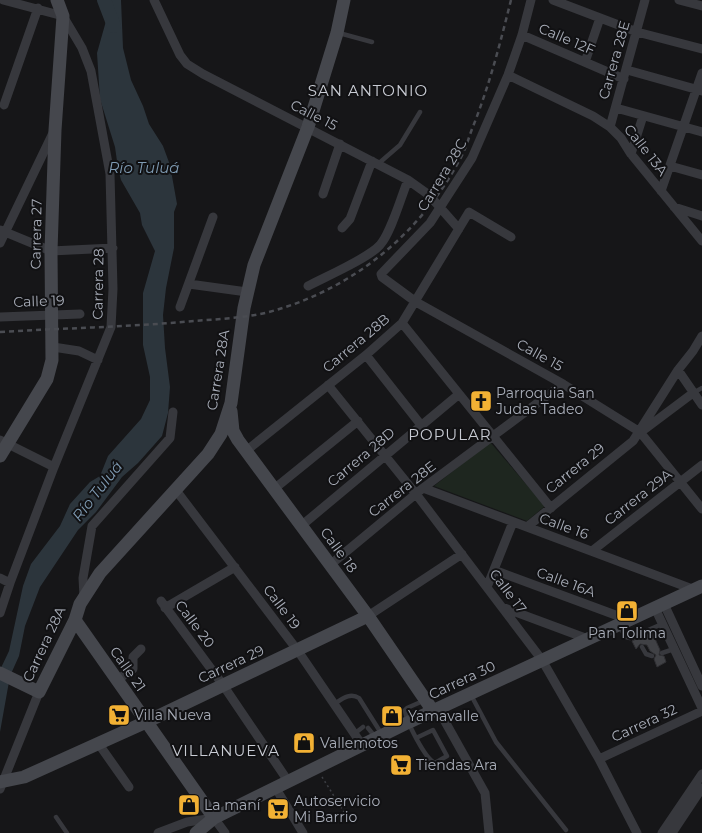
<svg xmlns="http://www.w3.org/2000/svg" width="702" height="833" viewBox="0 0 702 833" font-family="Montserrat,sans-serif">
  <rect width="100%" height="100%" fill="#161618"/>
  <path fill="#1e261f" d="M490 442 545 506 527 521 434 486Z"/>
  <path fill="#2c353c" d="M105 0H121L123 48 131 80 143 106 149 124 163 146 170 165 177 204 174 212V248L166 288 163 315 165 348 170 387 168 413 162 436 138 463 122 477 96 512 78 530 40 587 25 626 19 656 10 676 0 732V670L9 651 23 586 31 564 60 526 70 504 90 482 100 476 108 456 141 419 150 400V377L143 345V293L155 251 142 225 140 213 121 180 118 168 115 147 100 99 97 53 108 14Z"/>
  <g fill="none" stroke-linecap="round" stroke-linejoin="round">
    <path stroke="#2c353c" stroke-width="14" d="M104 0 114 26"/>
  </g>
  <path fill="#404145" stroke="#303034" d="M652 632 660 650 659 655 664 656 666 662 657 667 654 659 656 655 650 651 647 645 640 644 636 649 632 641Z"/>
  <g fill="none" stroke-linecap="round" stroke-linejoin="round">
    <path stroke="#3d3f44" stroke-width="1.5" stroke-dasharray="2 3" stroke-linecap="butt" d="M322 777 344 812"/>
    <path stroke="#37383d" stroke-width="4.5" d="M339 33 372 42
      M378 164 400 145 420 112
      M693 393 702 388
      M619 626 626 637 630 638 662 624
      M642 647 646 654 652 656
      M662 653 674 649
      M471 695 496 742 566 830
      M334 704C342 699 350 692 359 698L381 733
      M368 728 376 738
      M354 734 363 727
      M416 738 433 730 447 756 435 763C425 759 406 721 405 710L407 708 423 701
      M56 817 67 833"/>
    <path stroke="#37383d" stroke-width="9" d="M154 0 180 55 187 64 203 74 408 180 429 195 459 229
      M531 0 522 35 508 75 472 158 430 223 381 274 382 277 416 302 563 384 640 432 702 509
      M553 0 637 32 702 49
      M679 0 702 6
      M522 35 624 79
      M585 62 600 18
      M627 70 702 91
      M508 75 593 116 610 127 621 138 631 154 702 241
      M4 105 38 8
      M616 108 702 132
      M610 127 645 0
      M631 154 643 116
      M670 166 702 175
      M661 191 702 73
      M323 194 340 144
      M674 207 702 216
      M342 228 350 219 372 161
      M0 230 51 251 113 248
      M0 243 53 133
      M189 284 247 292
      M308 286C325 277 369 258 380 245 391 233 401 197 408 180
      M180 307 213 217
      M0 317 80 314
      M402 323 551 508
      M53 347 79 351 98 360
      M366 355 421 425
      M678 370 702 405
      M328 385 416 494 542 660 599 759 637 833
      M645 429 693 393
      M0 440 54 467
      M246 451 366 355 402 323 469 212 511 237
      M423 488 695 590
      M175 489 298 651 362 745
      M274 489 358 421
      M301 526 458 395
      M527 527 633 441 678 370 693 351 702 336
      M592 551 702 465
      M330 565 423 488 563 384
      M494 570 629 620
      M0 578 10 583
      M487 587 513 522
      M84 596 83 578 92 526 170 438 173 412
      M161 601 223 685 288 781
      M664 604 702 686
      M502 607 588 639
      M165 608 235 567
      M655 608 702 708
      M0 613 10 583 54 467 111 327 113 289 110 174 91 71 82 48 63 16 3 0
      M368 616 462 554
      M117 680 133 669V657L141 649
      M438 709 485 793 489 833
      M98 743 129 787
      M599 759 702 711
      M275 787 303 833
      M0 789 39 692
      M158 833 187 822 214 818 225 833
      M662 833 702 774
      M672 833 702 788"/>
    <path stroke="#45474d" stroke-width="13" d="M231 411 233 431 238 440 368 616 433 711
      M0 456 47 379 52 360 51 251 55 130 63 16 57 0
      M75 620 214 818
      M0 673 39 692 75 620 80 604 100 573 208 454 221 434 231 403 244 308 254 265 308 127 337 33 344 0
      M0 782 24 777 146 722 368 616
      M196 833 214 818 409 722 702 586"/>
    <path stroke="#4a4c52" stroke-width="2.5" stroke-dasharray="5 4" stroke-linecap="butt" d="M0 332C65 328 129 327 194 321 219 319 245 318 269 312 351 290 419 235 459 161 465 151 468 140 472 129 489 87 500 44 511 0"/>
  </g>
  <defs>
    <g id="church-square" transform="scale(1.15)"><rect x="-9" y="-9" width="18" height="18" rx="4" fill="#f2b134" stroke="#111113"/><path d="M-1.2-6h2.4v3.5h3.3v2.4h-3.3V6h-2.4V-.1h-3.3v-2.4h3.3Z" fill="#111"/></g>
    <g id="shop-square" transform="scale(1.15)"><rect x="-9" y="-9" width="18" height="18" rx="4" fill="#f2b134" stroke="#111113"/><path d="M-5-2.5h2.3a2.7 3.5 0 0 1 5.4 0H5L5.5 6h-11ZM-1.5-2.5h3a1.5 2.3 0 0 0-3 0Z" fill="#111"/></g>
    <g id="supermarket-square" transform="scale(1.15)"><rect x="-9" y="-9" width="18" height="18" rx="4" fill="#f2b134" stroke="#111113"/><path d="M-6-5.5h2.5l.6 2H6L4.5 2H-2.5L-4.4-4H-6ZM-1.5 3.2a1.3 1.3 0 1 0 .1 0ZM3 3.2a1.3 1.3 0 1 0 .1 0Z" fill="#111"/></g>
  </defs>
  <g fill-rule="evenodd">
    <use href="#church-square" x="481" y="401"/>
    <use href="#shop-square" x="627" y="611"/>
    <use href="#supermarket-square" x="119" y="715"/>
    <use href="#shop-square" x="392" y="716"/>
    <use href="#shop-square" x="304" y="743"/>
    <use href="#supermarket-square" x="401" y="765"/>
    <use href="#shop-square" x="189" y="805"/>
    <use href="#supermarket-square" x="278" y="809"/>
  </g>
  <g text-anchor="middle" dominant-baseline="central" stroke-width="4" stroke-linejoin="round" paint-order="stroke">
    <g font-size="14" fill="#a8adb8" stroke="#111113">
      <text transform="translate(567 39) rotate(23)">Calle 12F</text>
      <text transform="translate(614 60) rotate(-74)">Carrera 28E</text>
      <text transform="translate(314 115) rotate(27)">Calle 15</text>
      <text transform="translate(646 150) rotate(52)">Calle 13A</text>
      <text transform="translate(442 175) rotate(-59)">Carrera 28C</text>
      <text transform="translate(36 234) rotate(-89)">Carrera 27</text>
      <text transform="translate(98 284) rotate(-89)">Carrera 28</text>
      <text transform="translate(39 301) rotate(-2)">Calle 19</text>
      <text transform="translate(356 343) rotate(-40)">Carrera 28B</text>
      <text transform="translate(540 355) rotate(29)">Calle 15</text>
      <text transform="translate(218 370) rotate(-81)">Carrera 28A</text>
      <text transform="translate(361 457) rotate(-40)">Carrera 28D</text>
      <text transform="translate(575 468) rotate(-39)">Carrera 29</text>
      <text transform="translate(402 489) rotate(-38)">Carrera 28E</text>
      <text transform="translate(638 497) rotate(-38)">Carrera 29A</text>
      <text transform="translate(564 526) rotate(20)">Calle 16</text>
      <text transform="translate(339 550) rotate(54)">Calle 18</text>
      <text transform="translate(566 582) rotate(20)">Calle 16A</text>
      <text transform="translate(508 591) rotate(53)">Calle 17</text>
      <text transform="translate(282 607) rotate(53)">Calle 19</text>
      <text transform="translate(195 624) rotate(53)">Calle 20</text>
      <text transform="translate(44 644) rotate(-65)">Carrera 28A</text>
      <text transform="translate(231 664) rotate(-25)">Carrera 29</text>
      <text transform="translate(128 669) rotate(55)">Calle 21</text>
      <text transform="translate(462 680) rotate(-25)">Carrera 30</text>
      <text transform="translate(644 723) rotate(-25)">Carrera 32</text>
    </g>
    <g font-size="14" fill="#a8adb8" stroke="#111113" text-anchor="start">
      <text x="496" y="393">Parroquia San<tspan x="496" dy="16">Judas Tadeo</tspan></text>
      <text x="627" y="633" text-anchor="middle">Pan Tolima</text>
      <text x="134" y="715">Villa Nueva</text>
      <text x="408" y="716">Yamavalle</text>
      <text x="320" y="743">Vallemotos</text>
      <text x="416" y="765">Tiendas Ara</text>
      <text x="294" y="801">Autoservicio<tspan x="294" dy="16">Mi Barrio</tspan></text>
      <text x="204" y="805">La maní</text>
    </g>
    <g font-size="15" letter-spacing="1" fill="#c9ccd4" stroke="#111113">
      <text x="368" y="90">SAN ANTONIO</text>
      <text x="450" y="434">POPULAR</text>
      <text x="226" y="750">VILLANUEVA</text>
    </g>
    <g font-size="15" font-style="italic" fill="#7f9bb3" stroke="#111113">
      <text x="144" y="167">Río Tuluá</text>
      <text transform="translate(97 491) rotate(-52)">Río Tuluá</text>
    </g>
  </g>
</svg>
